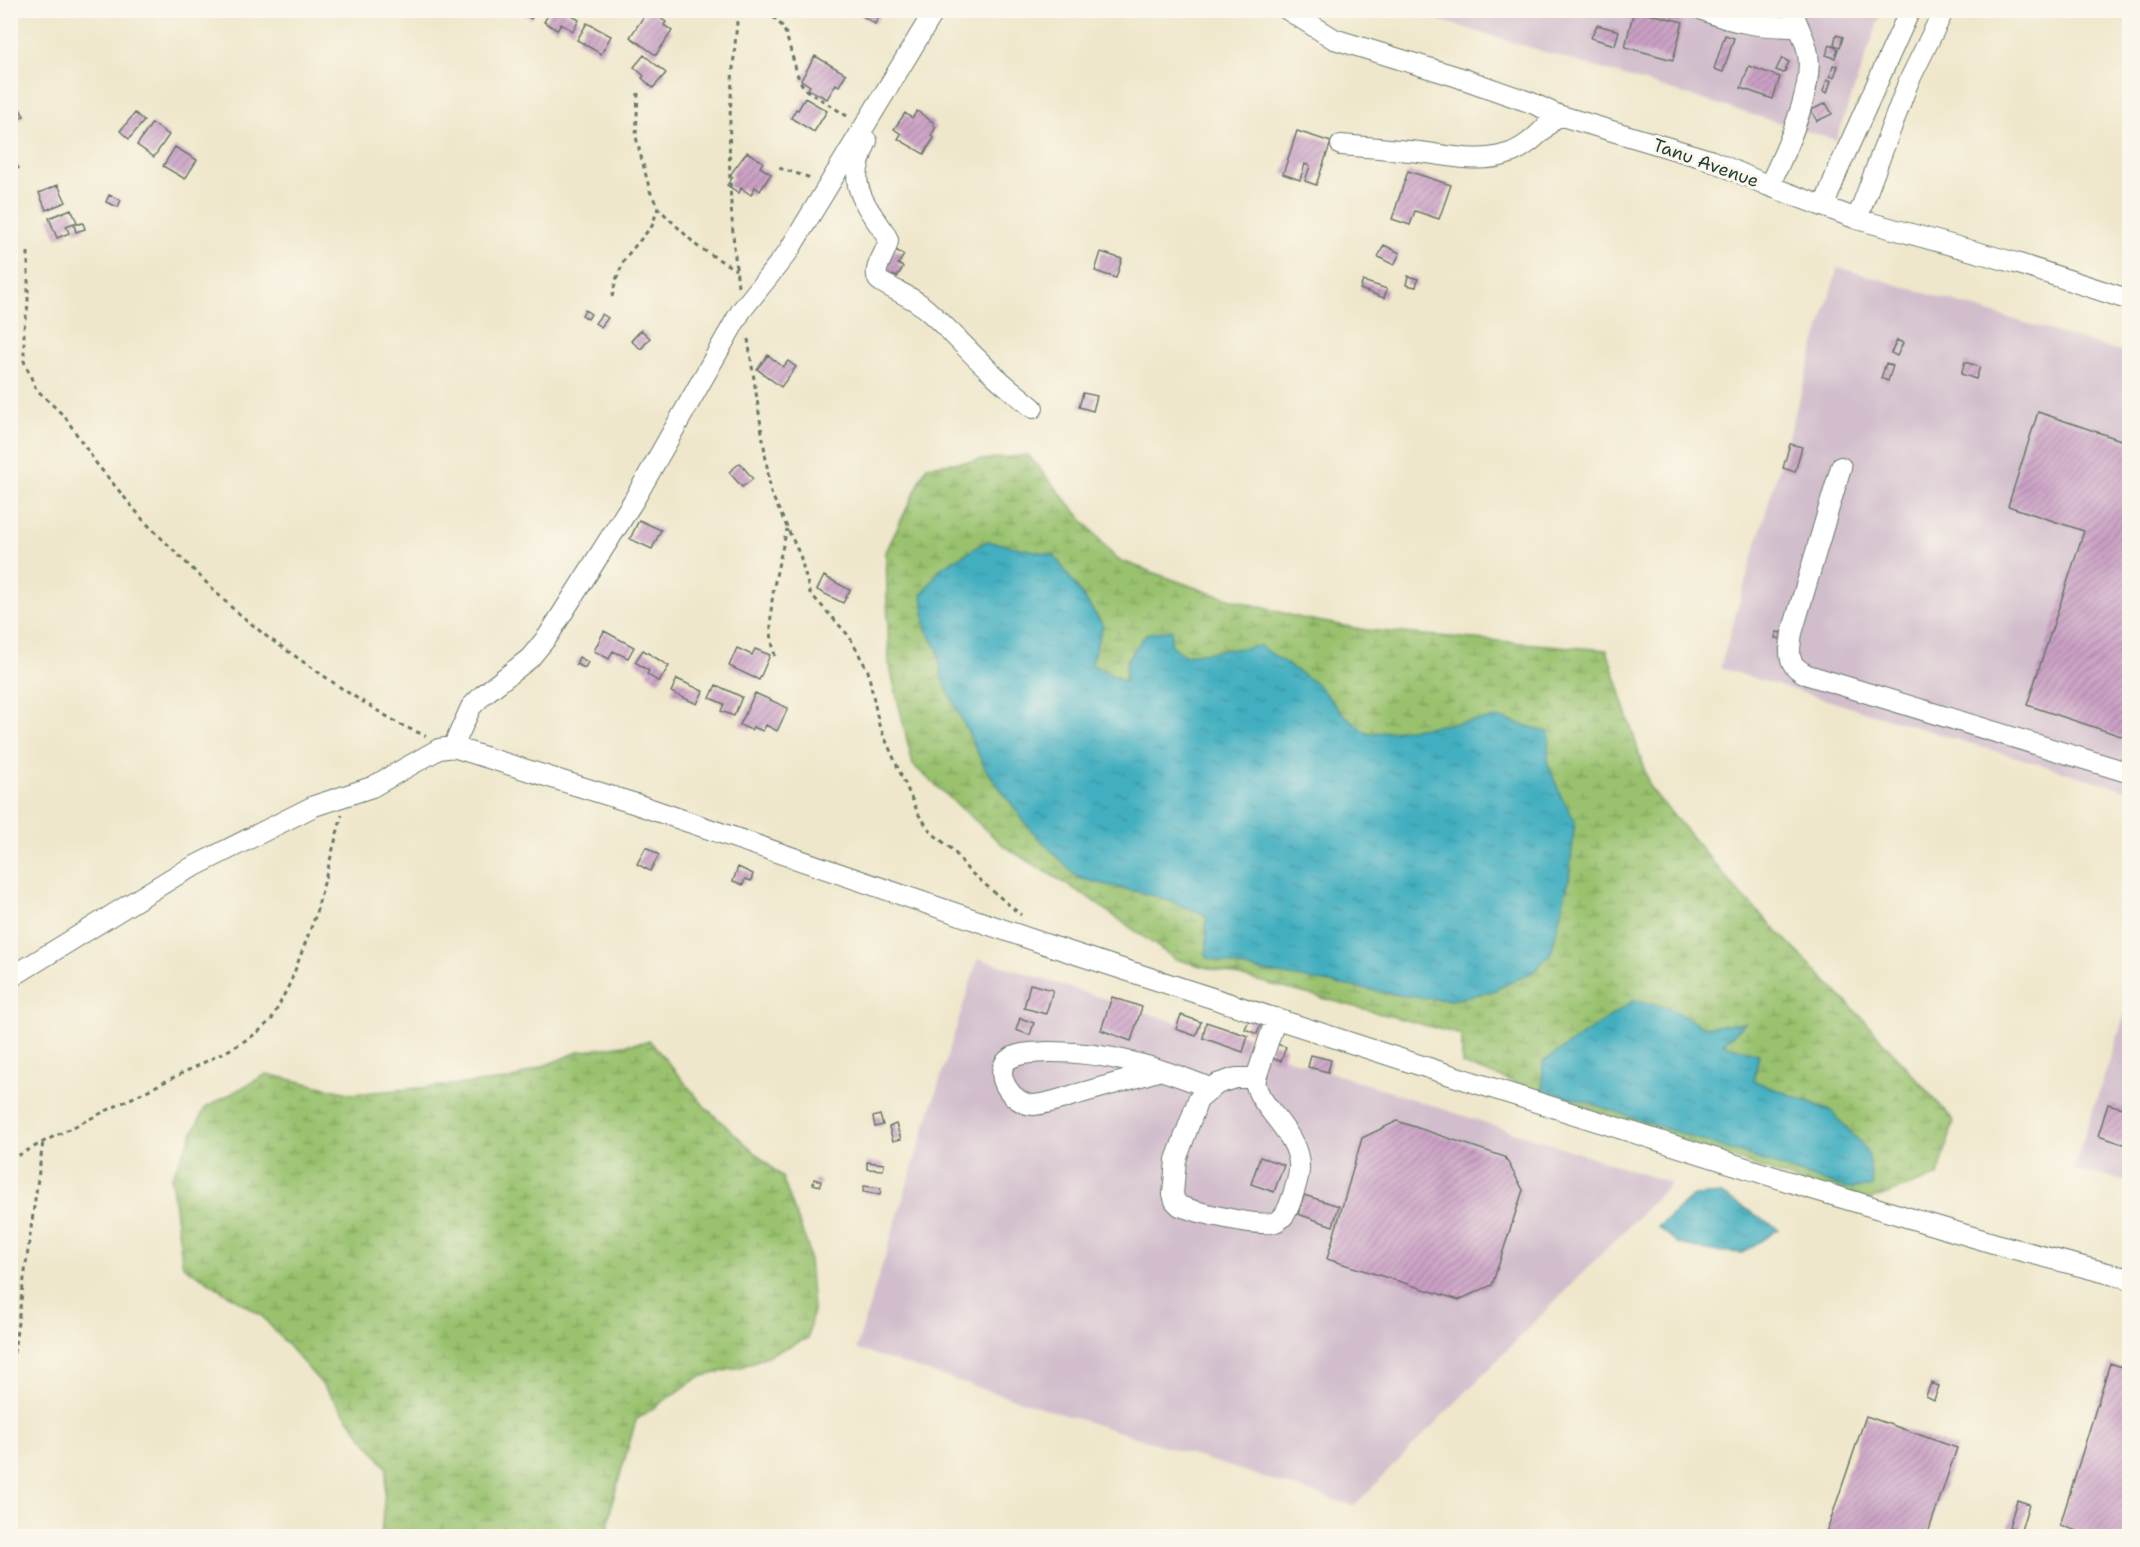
<svg xmlns="http://www.w3.org/2000/svg" width="2140" height="1547" viewBox="0 0 2140 1547" font-family="'Shantell Sans',sans-serif">
  <defs>
    <pattern id="wetland-marsh" width="20" height="14" patternUnits="userSpaceOnUse" patternTransform="scale(1.5)"><rect width="20" height="14" fill="#9ac26e"/><path d="M1 5h8M5 5V1M11 12h8M15 12V8" fill="none" stroke="#7d9f5b"/></pattern>
    <pattern id="water-ripples" width="26" height="14" patternUnits="userSpaceOnUse" patternTransform="scale(1.5)"><rect width="26" height="14" fill="#42afc0"/><path d="M2 4q2-2 4 0t4 0M15 11q2-2 4 0t4 0" fill="none" stroke="#37909d"/></pattern>
    <pattern id="building-hatch" width="6" height="6" patternUnits="userSpaceOnUse" patternTransform="scale(1.5)"><rect width="6" height="6" fill="#cba0c5"/><path d="M-1 1l2-2M0 6l6-6M5 7l2-2" fill="none" stroke="#a484a1"/></pattern>
  </defs>
  <rect width="100%" height="100%" fill="#fbf7ec"/>
  <filter id="ink" filterUnits="userSpaceOnUse"><feTurbulence type="fractalNoise" baseFrequency=".0167" numOctaves="2"/><feDisplacementMap in="SourceGraphic" scale="12" xChannelSelector="R" yChannelSelector="G"/><feConvolveMatrix kernelMatrix="1 2 1 2 8 2 1 2 1" color-interpolation-filters="sRGB"/></filter>
  <filter id="wash" filterUnits="userSpaceOnUse"><feTurbulence type="fractalNoise" baseFrequency=".008" numOctaves="4" result="noise"/><feDisplacementMap in="SourceGraphic" scale="24" xChannelSelector="R" yChannelSelector="G"/><feGaussianBlur stdDeviation="1.35" result="paint"/><feColorMatrix in="noise" values="0 0 0 0 0 0 0 0 0 0 0 0 0 0 0 0 0 1.4 0 .05"/><feComposite in="paint" operator="in"/></filter>
  <g filter="url(#wash)">
    <rect width="100%" height="100%" fill="#efe7cb"/>
    <path fill="#d1bdcc" d="M1409 11H1882L1836 140Z
      M1838 267 2129 354V791L1720 668Z
      M978 958 1671 1183 1354 1506 856 1349Z
      M2129 1002V1181L2073 1170Z"/>
    <path fill="url(#wetland-marsh)" stroke="#5c8051" stroke-width="1.5" d="M1028 455 1116 559 1210 593 1301 618 1366 630 1607 650 1650 788 1734 887 1864 1020 1954 1121 1938 1176 1861 1203 1462 1064V1035L1175 959 1086 896 1005 847 913 765 889 663 886 552 927 466Z
      M650 1041 705 1107 782 1177 808 1247 813 1309 808 1338 744 1366 699 1377 636 1420 612 1503 607 1536H381L387 1468 321 1383 261 1315 183 1266 171 1178 205 1108 267 1074 353 1094 509 1080 578 1052Z"/>
    <path fill="url(#water-ripples)" stroke="#30767a" stroke-width="1.5" d="M987 541 1054 555 1103 625 1091 664 1125 682 1127 660 1146 634 1172 630 1171 644 1184 655 1260 646 1318 685 1341 712 1368 734 1498 718 1549 732 1548 764 1561 796 1575 821 1569 879 1551 953 1533 972 1493 991 1453 1000 1411 997 1245 968 1207 958 1206 915 1159 897 1078 878 1030 829 985 768 942 678 938 650 926 629 922 595 941 568Z
      M1634 1000 1667 1007 1704 1027 1745 1023 1723 1044 1759 1054 1754 1081 1830 1110 1868 1151 1873 1187 1845 1188 1574 1098 1542 1090 1543 1062Z
      M1721 1194 1779 1229 1742 1253 1712 1251 1679 1244 1658 1227 1693 1196Z"/>
    <g id="blocks">
      <path fill="url(#building-hatch)" d="M519 10H537L531 19Z
        M551 10H563L579 20 573 31 561 24 557 30 544 22Z
        M648 10 666 22 664 25 672 31 656 55 630 37Z
        M853 10H883L875 24Z
        M1634 10 1683 22 1673 60 1625 47Z
        M587 23 611 36 601 54 577 40Z
        M1597 25 1619 31 1615 45 1591 38Z
        M1725 35 1734 38 1723 72 1714 69Z
        M1836 35 1843 37 1840 47 1834 45Z
        M1830 45 1838 49 1835 58 1826 55Z
        M644 55 666 73 653 88 642 78 644 76 634 67Z
        M815 56 846 74 839 86 836 84 827 99 808 89 810 86 801 80Z
        M1782 58 1789 62 1784 73 1776 70Z
        M1833 65 1838 66 1834 77 1830 76Z
        M1749 66 1780 77 1773 99 1741 88Z
        M1827 79 1831 81 1827 93 1823 91Z
        M10 92 24 116 12 123 10 121Z
        M805 98 827 111 814 132 791 118 796 109 798 110Z
        M1826 103 1832 114 1817 121 1811 110Z
        M917 111 934 123 933 125 936 127 931 136 934 138 924 154 898 139 901 134 894 129 905 113 912 118Z
        M135 113 144 121 129 139 120 131Z
        M152 123 169 135 154 157 137 145Z
        M1297 131 1331 142 1316 185 1305 181 1310 166 1305 164 1300 180 1283 174Z
        M175 147 197 160 185 179 163 166Z
        M747 152 763 162 760 167 771 174 760 191 755 187 751 195 741 188 739 193 727 185 733 177 730 175Z
        M10 158 19 168 10 175Z
        M1408 171 1451 185 1439 219 1415 211 1410 225 1392 219Z
        M58 185 66 202 46 210 39 193Z
        M109 195 121 200 118 207 106 202Z
        M71 209 77 222 66 226 69 233 57 238 49 218Z
        M83 223 85 229 76 232 74 225Z
        M1384 245 1400 253 1394 265 1378 257Z
        M894 249 904 255 898 264 903 267 897 277 893 275 887 286 876 279Z
        M1101 252 1122 259 1116 278 1095 271Z
        M1408 276 1418 279 1416 287 1406 285Z
        M1363 281 1387 289 1384 298 1360 289Z
        M585 310 591 314 588 319 582 315Z
        M602 314 608 318 601 327 595 323Z
        M641 330 650 338 641 349 631 341Z
        M1897 340 1903 343 1897 356 1891 353Z
        M768 355 783 367 788 361 796 367 781 387 757 369Z
        M1965 362 1980 367 1976 379 1961 374Z
        M1886 363 1893 366 1888 381 1881 378Z
        M1083 393 1097 396 1093 411 1079 407Z
        M2038 412 2130 443V739L2027 705 2084 531 2008 506Z
        M1790 444 1802 447 1795 472 1783 468Z
        M740 463 753 479 742 487 729 472Z
        M639 520 661 530 652 549 630 539Z
        M824 576 850 590 843 603 817 590Z
        M604 631 634 647 628 658 613 651 609 659 594 651Z
        M1776 632 1783 633 1782 639 1775 638Z
        M737 648 752 655 755 649 770 655 759 680 729 666Z
        M643 650 669 666 659 682 647 674 649 671 635 662Z
        M579 657 588 662 585 668 576 664Z
        M677 679 703 691 697 704 671 692Z
        M716 685 742 697 734 716 721 711 724 704 710 698Z
        M755 693 788 708 777 731 766 725 763 731 753 727 751 730 740 725Z
        M646 847 659 855 650 871 637 864Z
        M738 867 753 874 751 881 745 879 743 885 733 881Z
        M1030 984 1053 990 1046 1014 1024 1008Z
        M1112 997 1142 1007 1131 1041 1101 1030Z
        M1181 1015 1201 1022 1196 1036 1176 1029Z
        M1251 1015 1262 1020 1257 1034 1245 1029Z
        M1020 1018 1034 1023 1030 1035 1016 1030Z
        M1206 1022 1248 1036 1243 1052 1203 1038Z
        M1273 1043 1286 1047 1281 1061 1268 1057Z
        M1311 1055 1331 1060 1328 1072 1308 1067Z
        M2108 1104 2130 1110V1146L2098 1136Z
        M880 1115 883 1125 875 1127 873 1117Z
        M1397 1121 1505 1157 1523 1190 1492 1285 1459 1300 1327 1259 1362 1138Z
        M896 1124 901 1139 893 1141 889 1127Z
        M1260 1157 1284 1165 1274 1192 1251 1184Z
        M867 1162 884 1164 883 1170 867 1169Z
        M814 1179 821 1181 820 1186 813 1184Z
        M864 1186 881 1188 880 1195 863 1192Z
        M1304 1195 1339 1206 1333 1226 1298 1214Z
        M2110 1363 2130 1370V1536H2091L2060 1525Z
        M1931 1383 1939 1386 1934 1400 1926 1396Z
        M1866 1416 1957 1448 1927 1536H1825Z
        M2017 1500 2029 1504 2021 1530 2009 1527Z"/>
    </g>
  </g>
  <g filter="url(#ink)">
    <use href="#blocks" fill-opacity="0" stroke="#687869" stroke-width="1.5"/>
    <g fill="none" stroke-linecap="round" stroke-linejoin="round">
      <g stroke="#687869" stroke-width="22">
        <path id="minor" d="M1288 10 1334 39 1458 77 1532 103 1558 115 1710 160 1769 186 1857 219 2016 263 2130 300
          M1703 10C1734 24 1765 27 1799 27
          M867 141C853 173 853 187 873 216 878 224 885 231 888 240 888 252 872 267 878 279 881 284 912 297 921 305 946 325 967 350 991 372 1004 385 1019 396 1033 408
          M1341 145C1367 147 1393 149 1419 152 1448 155 1478 164 1507 154 1528 148 1543 129 1558 115
          M1769 186C1785 153 1814 90 1808 54 1806 38 1796 26 1793 10
          M1824 206 1837 172 1910 10
          M1857 219 1908 83 1942 14
          M1841 467 1792 633C1789 654 1786 665 1808 675L2130 773
          M453 747 471 707 483 695 530 658 548 636 634 500 741 311 788 252 935 10
          M10 978 177 875 314 806 372 787 439 749 453 747 636 804 1048 945 1444 1073 1809 1188 2003 1246 2130 1279
          M1161 1070C1132 1079 1103 1087 1074 1095 1061 1099 1047 1104 1034 1105 1010 1105 990 1069 1011 1058 1021 1052 1036 1053 1047 1052 1104 1051 1158 1067 1210 1088
          M1256 1078H1236L1217 1084 1198 1100 1176 1160 1173 1194 1175 1201 1180 1206C1196 1212 1261 1228 1275 1222 1283 1219 1286 1213 1289 1206 1293 1194 1298 1183 1299 1170 1302 1131 1251 1103 1256 1078L1276 1018"/>
      </g>
      <path stroke="#687869" stroke-width="3" stroke-dasharray="4.5 4.5" stroke-linecap="butt" d="M671 10C693 19 715 16 738 10
        M767 10 782 26 786 34 799 80 806 90 850 118
        M638 93 636 137 650 191 658 208 697 246 736 270
        M779 168 811 178
        M28 252V305L24 328V361L36 389 65 417 96 463 144 521 231 607 266 636 347 692 401 725 426 736
        M738 286C732 231 728 176 730 120 731 84 735 47 738 10
        M612 297 616 280 625 258 652 226 658 208
        M748 339 771 493 800 555 810 593 849 636 868 671 879 725 919 815 932 833 953 850 968 870 1021 915
        M775 656C764 614 777 571 787 529
        M10 1160 43 1142 233 1048 257 1033 272 1019 291 981 315 917 342 815
        M10 1380 43 1142"/>
      <use href="#minor" stroke="#fff" stroke-width="20"/>
    </g>
  </g>
  <g text-anchor="middle" dominant-baseline="central" stroke-width="6" stroke-linejoin="round" paint-order="stroke">
    <g font-size="18" fill="#1f3d34" stroke="#fbf7ec">
      <text transform="translate(1706 163) rotate(20)">Tanu Avenue</text>
    </g>
  </g>
  <rect width="2140" height="1547" fill="none" stroke="#fbf7ec" stroke-width="36"/>
</svg>
